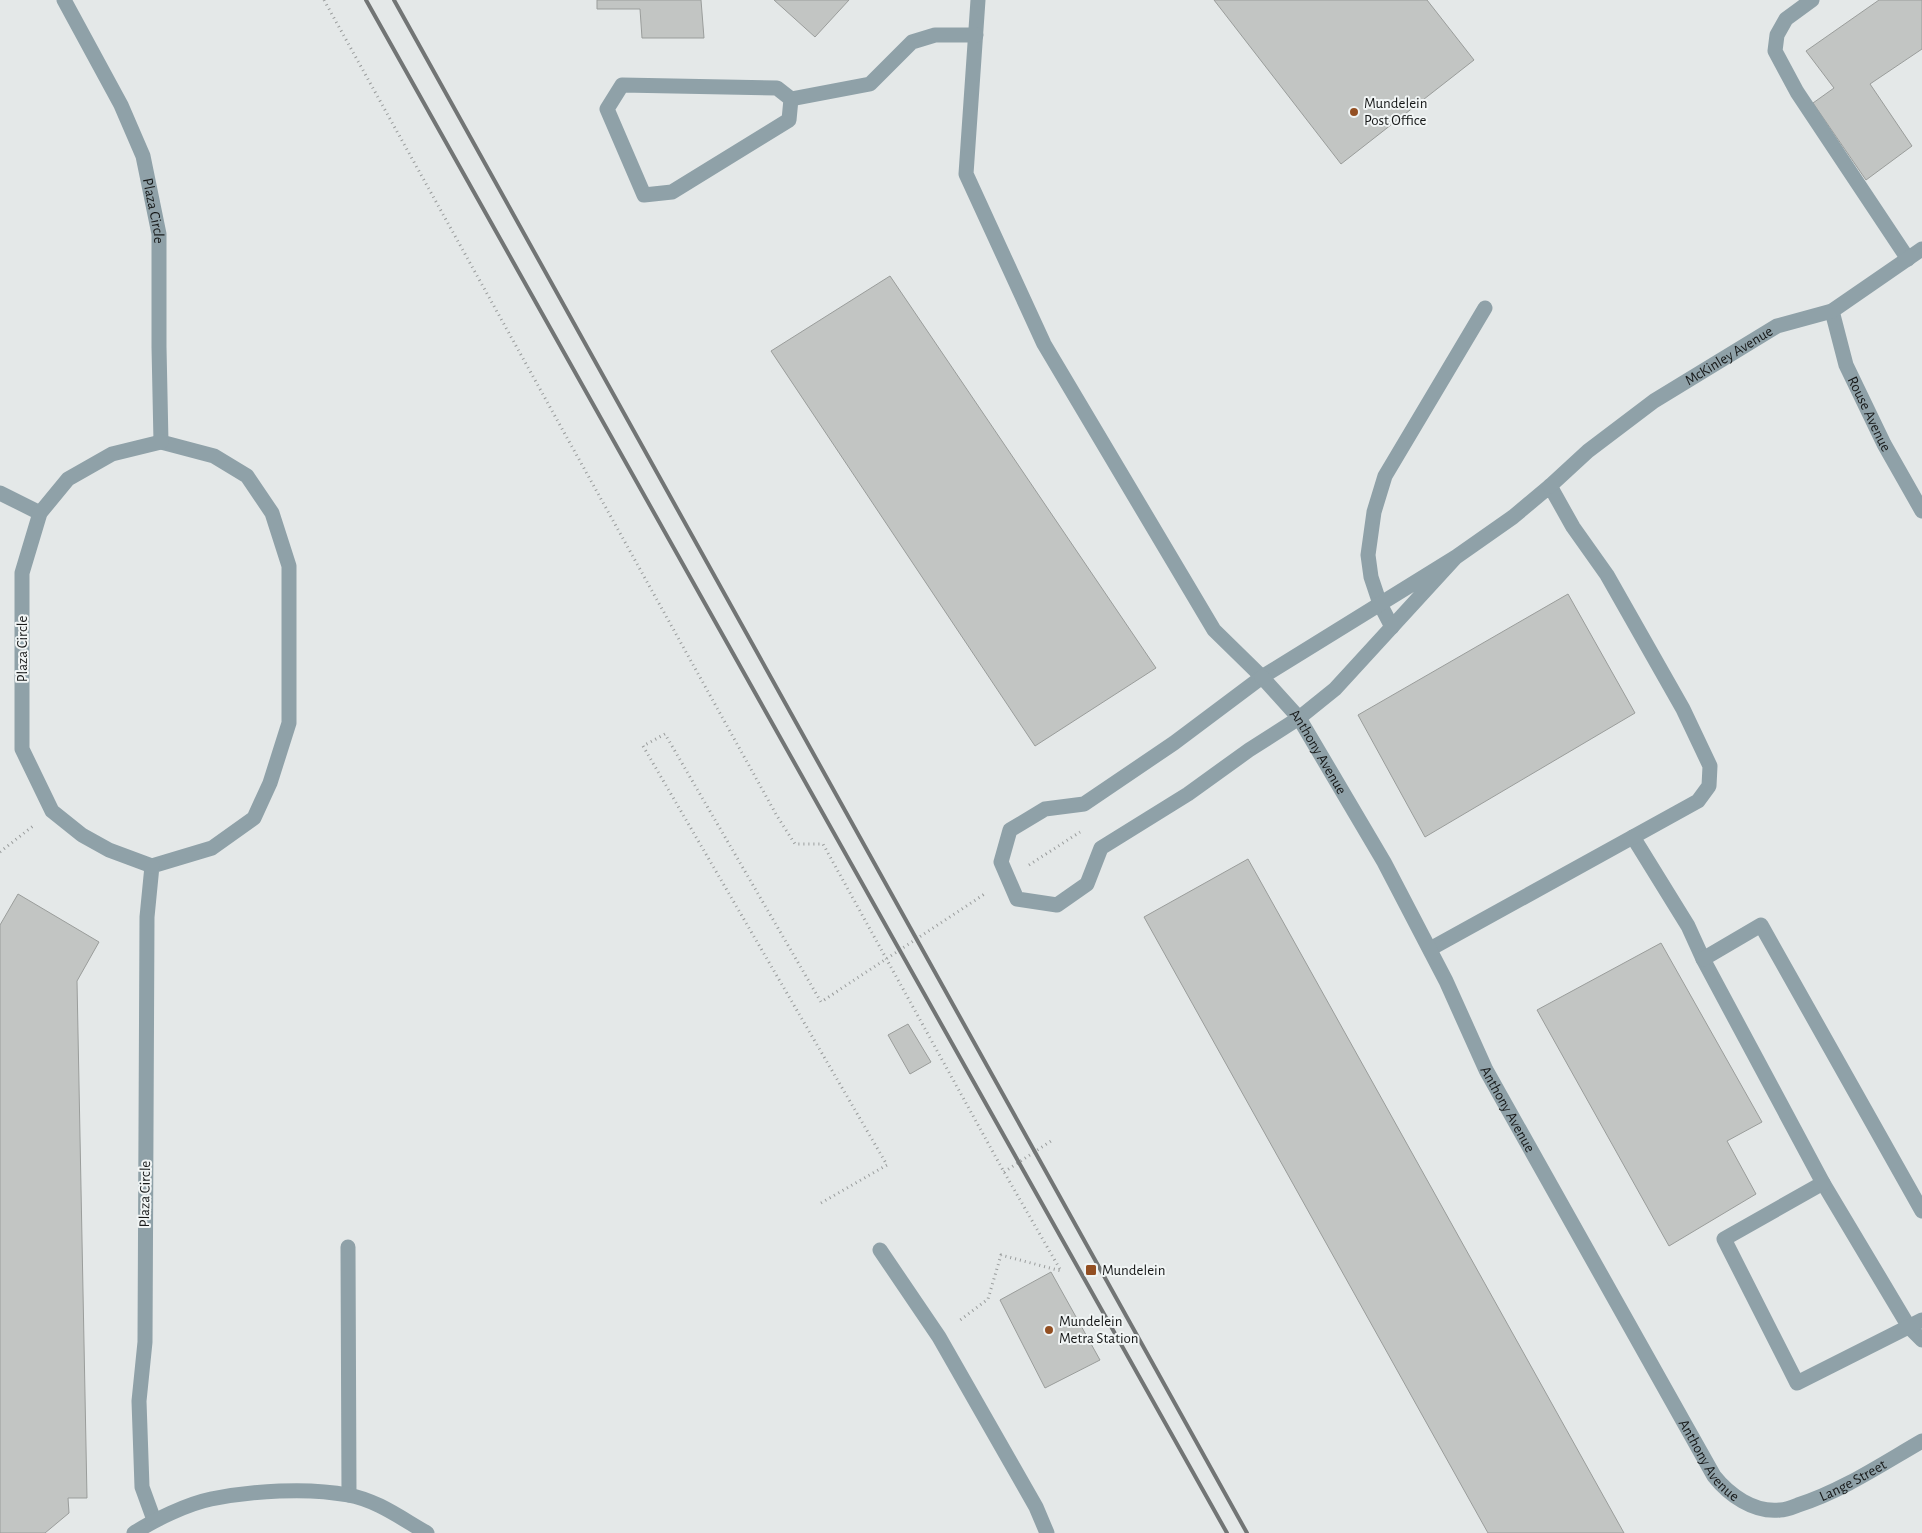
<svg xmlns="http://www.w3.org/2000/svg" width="1922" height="1533" viewBox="0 0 1922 1533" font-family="'Alegreya Sans',sans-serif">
  <rect width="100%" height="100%" fill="#e4e8e8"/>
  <path fill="#c2c5c3" stroke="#9a9d9b" d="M597 0H701L704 38H642L640 9H597Z
    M774 0H849L815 37Z
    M1214 0H1427L1474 60 1341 164Z
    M1879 0H1922V49L1870 84 1912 146 1866 180 1813 103 1834 88 1806 51Z
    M890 276 1156 668 1035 746 771 351Z
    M1568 594 1635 713 1425 837 1358 715Z
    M1248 859 1301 954 1624 1533H1488L1144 917Z
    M18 894 99 942 77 981 87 1498H68L69 1513 45 1533H0V925Z
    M1661 943 1762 1122 1727 1141 1756 1194 1669 1246 1537 1010Z
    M908 1024 931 1062 910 1074 888 1035Z
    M1051 1272 1100 1360 1045 1388 1000 1300Z"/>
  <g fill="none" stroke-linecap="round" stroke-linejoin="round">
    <path stroke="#999c9c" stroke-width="3" stroke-dasharray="1 4" stroke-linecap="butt" d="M324 0 777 816 795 844H823L1004 1172 1061 1271 1001 1255 988 1299 959 1321
      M0 852 33 826
      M1029 865 1080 832
      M1004 1172 1051 1141
      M821 1203 887 1165 643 746 665 734 821 1002 986 893"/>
    <g stroke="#8fa1a8" stroke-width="15">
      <path id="s1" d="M64 0 121 105 143 156 159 234V347L161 442 214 456 247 476 272 513 289 566V723L270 783 254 818 212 848 152 866 147 917 145 1342 139 1401 142 1487 154 1520"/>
      <path d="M978 0 966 174 1044 344 1214 630 1262 677"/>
      <path d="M1812 0 1786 19 1777 35 1775 51 1797 92 1908 259"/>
      <path d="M791 99 789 120 672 192 644 195 607 109 622 85 777 88 791 99 870 84 912 42 935 35H976"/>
      <path d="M0 493 40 513"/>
      <path d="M1392 627 1380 604 1371 577 1368 555 1374 512 1385 476 1485 308"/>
      <path d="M1633 837 1688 926 1703 959 1823 1183 1909 1327 1922 1340"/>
      <path d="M152 866 109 850 82 835 52 811 22 749V573L40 513 68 479 112 454 161 442"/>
      <path d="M1430 949 1698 801 1709 786 1710 766 1683 709 1607 575 1573 527 1550 486 1513 517 1456 557 1262 677 1174 743 1084 804 1045 809 1010 830 1001 862 1017 899 1057 905 1087 884 1101 848 1188 794 1249 750 1299 718 1335 689 1456 557"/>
      <path d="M1703 959 1761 925 1922 1211"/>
      <path d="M1823 1183 1724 1239 1797 1383 1922 1320"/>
      <path d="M348 1247 349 1495"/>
      <path d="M880 1250 939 1337 1036 1507 1047 1533"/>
      <path d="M134 1533C154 1520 187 1504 211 1499 252 1491 307 1487 348 1495 377 1500 402 1519 427 1533"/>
    </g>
    <g stroke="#8fa1a8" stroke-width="15">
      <path id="s2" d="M1832 311 1846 365 1884 444 1922 511"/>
      <path id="s3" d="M1550 486 1588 451 1654 401 1777 326 1832 311 1922 249"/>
      <path id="s4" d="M1262 677 1299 718 1384 862 1446 981 1486 1070 1714 1476C1729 1495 1754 1513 1780 1510 1786 1510 1793 1507 1798 1505 1842 1491 1882 1464 1922 1441"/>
    </g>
    <path stroke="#727575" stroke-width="4" d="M366 0 1227 1533
      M394 0 1247 1533"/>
  </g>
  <g fill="#934f22" stroke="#f1f5f5" stroke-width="2">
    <circle cx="1354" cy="112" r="5"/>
    <rect x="1085" y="1264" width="12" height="12" rx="2.5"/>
    <circle cx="1049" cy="1330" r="5"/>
  </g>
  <g text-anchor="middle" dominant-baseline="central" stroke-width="4" stroke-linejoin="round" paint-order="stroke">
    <g font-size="15" fill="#171919" stroke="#f1f5f5" text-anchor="start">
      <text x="1364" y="103">Mundelein<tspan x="1364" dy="17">Post Office</tspan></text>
      <text x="1102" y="1270">Mundelein</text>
      <text x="1059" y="1321">Mundelein<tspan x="1059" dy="17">Metra Station</tspan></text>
    </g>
    <g font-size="15" fill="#171919" stroke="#f1f5f5">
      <text stroke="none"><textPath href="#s1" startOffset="231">Plaza Circle</textPath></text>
      <text stroke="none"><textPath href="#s3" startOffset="222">McKinley Avenue</textPath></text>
      <text stroke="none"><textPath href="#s2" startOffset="110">Rouse Avenue</textPath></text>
      <text transform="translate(22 649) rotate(-90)">Plaza Circle</text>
      <text stroke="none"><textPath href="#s4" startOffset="94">Anthony Avenue</textPath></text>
      <text stroke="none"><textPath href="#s4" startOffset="499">Anthony Avenue</textPath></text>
      <text transform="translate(145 1194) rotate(-89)">Plaza Circle</text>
      <text stroke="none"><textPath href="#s4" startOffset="904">Anthony Avenue</textPath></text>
      <text stroke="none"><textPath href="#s4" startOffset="1076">Lange Street</textPath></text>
    </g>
  </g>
</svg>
